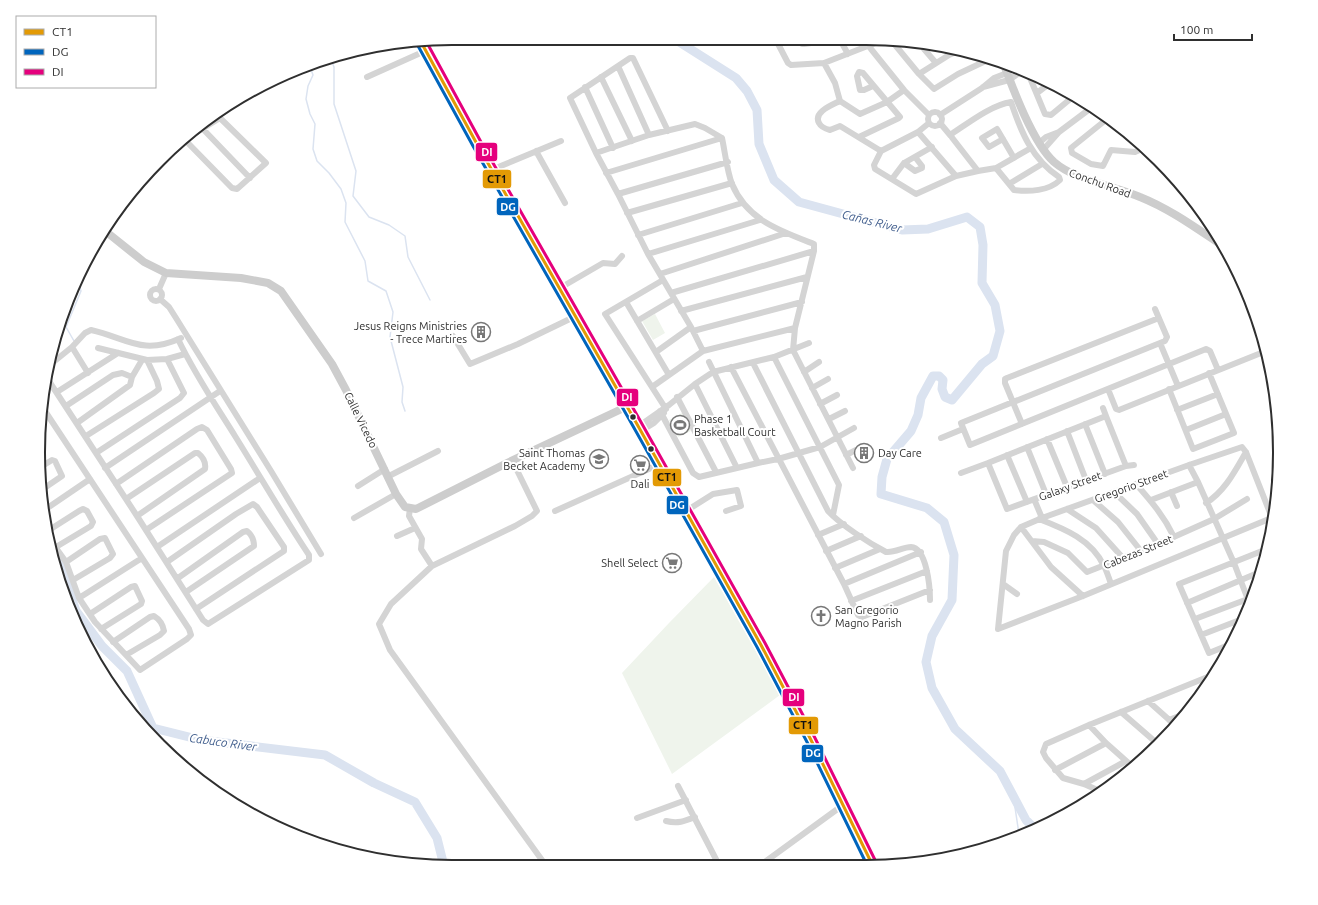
<svg xmlns="http://www.w3.org/2000/svg" width="1318" height="905" viewBox="0 0 1318 905" font-family="Ubuntu,sans-serif">
  <rect width="100%" height="100%" fill="#fff"/>
  <path fill="#eff4ec" d="M655 314 665 333 653 340 642 321Z
    M682 413 691 431 678 437 669 420Z
    M714 577 766 669 780 695 672 774 622 673 669 623Z"/>
  <g fill="none" stroke-linecap="round" stroke-linejoin="round">
    <path stroke="#dbe3f0" stroke-width="1.5" d="M330 57 334 67V104L356 171 353 196 369 217 389 225 405 236 408 257 430 300
      M309 64 313 75 308 86 306 99 310 114 315 124 313 149 317 161 329 173 341 189 346 203 345 222 365 261 368 281 386 291 393 312 390 337 403 387 402 402 405 411
      M74 341 66 327 81 291 77 278
      M1013 794 1019 834"/>
    <path stroke="#dbe3f0" stroke-width="9" d="M669 38 676 40 736 78 747 91 757 110 759 144 774 180 799 202 902 230 928 229 967 217 980 227 983 245 982 283 995 305 1000 331 993 356 982 364 952 400 945 397 942 389 943 380 939 376H933L921 398 918 415 911 431 887 459 882 477 881 494 927 508 944 522 954 555 952 600 932 636 926 662 932 688 955 729 1000 771 1026 820 1035 829
      M53 553 58 559 76 611 102 646 127 671 153 728 201 740 325 755 374 783 415 802 437 838 444 866"/>
    <path stroke="#d4d4d4" stroke-width="6" d="M775 38 788 63 791 65 824 63 883 40
      M799 38 802 44H804L818 42 830 38
      M839 38 848 54
      M865 38 871 49 904 90
      M891 40 919 74 934 89 958 74 992 58
      M928 44 924 47V49L936 63
      M946 46 949 55
      M824 63 835 83 840 101 860 114 887 102 904 90 929 115
      M618 66 649 135
      M1028 73 1045 114 1051 115 1075 95
      M919 74 949 55 960 50
      M367 77 425 51
      M601 77 632 141
      M585 87 613 148
      M983 87 1009 80 1022 71
      M1037 93 1050 83
      M840 101C832 105 813 112 819 123 821 127 826 129 830 130L840 126 881 151
      M928 119a7 7 0 1 1 14 0a7 7 0 1 1-14 0Z
      M940 115 982 88 994 78 1007 73
      M1107 119 1071 148 1072 153 1091 164 1103 166 1111 150 1135 152 1144 148
      M929 123 918 132 881 151 874 165 875 169 916 194 956 176 978 171
      M940 123 950 135 978 171 996 168 1014 190C1029 192 1049 191 1060 180L1059 177C1032 159 1021 132 1011 102 991 105 967 124 950 135
      M202 128 250 178
      M668 131 633 58H630L570 98 596 153 618 194 648 254 691 327 703 351
      M918 132 956 176
      M859 137 899 118 900 117 863 73 859 72 857 76 860 90H864L873 86
      M1003 139 989 147 982 138 997 129 1014 158
      M185 140 232 188 237 189 266 163 220 118 192 135
      M1039 143 1046 137 1059 132
      M1043 150 1059 132 1091 108
      M536 151 565 203
      M596 153 649 135 695 124 705 128 722 138C725 152 727 171 732 184 747 220 780 231 814 244V251L795 328 793 350 853 468
      M904 163 915 171 922 168V166L915 157
      M996 168 1031 148
      M491 170 561 141
      M606 173 722 138
      M892 179 904 163 932 147
      M1009 184 1042 164
      M618 194 728 162
      M627 213 732 183
      M638 235 742 203
      M648 254 760 220
      M660 274 786 233
      M663 280 605 314 666 409
      M560 288 603 263 615 264 622 256
      M150 295a6 6 0 1 1 12 0a6 6 0 1 1-12 0Z
      M159 289 166 273
      M671 293 814 251
      M160 299 169 307 176 318 271 471 321 554
      M626 302 669 375
      M1155 309 1167 337 1165 341 961 423 970 445 1206 349 1210 351 1218 370
      M681 311 807 277
      M637 321 674 299
      M693 331 802 302
      M453 336 470 364 518 344 576 316
      M1160 343 1178 386
      M72 347 88 373
      M98 348 147 360 167 359 185 354
      M656 352 691 327
      M774 357 839 485 833 515
      M709 362 758 463
      M753 363 828 511C841 525 869 543 886 552 895 553 903 547 911 547 927 548 930 588 930 600
      M51 364 72 347 85 333 91 330C127 338 142 356 181 338
      M731 367 844 584 858 615 862 617 930 590
      M804 372 819 362
      M47 378 137 516 203 620 208 624 309 560V555C283 516 260 476 235 436 215 404 194 373 178 339
      M695 384 737 468
      M652 387 703 351 795 328
      M812 388 828 379
      M1108 389 1116 409 1119 410 1266 351
      M1169 389 1193 449 1234 433 1209 373
      M57 392 118 353
      M677 397 716 472
      M820 404 837 395
      M41 405 189 629 191 635 187 639 140 670 95 622 79 598 66 562 46 534
      M66 406 113 375 122 373 132 377
      M1103 408 1106 416 988 463 1007 509 1126 466 1134 465
      M1177 410 1218 394
      M660 411 693 473 699 477 758 463 778 459 820 447 854 428
      M1106 416 1126 466
      M829 419 845 411
      M77 423 130 385 132 377 142 360
      M1022 424 1005 383V379L1007 378 1159 318
      M1085 424 1105 474
      M639 426 669 405 695 384 713 372 774 357 809 343
      M1186 430 1226 414
      M641 431 654 423 664 413
      M1067 431 1086 480
      M86 436 154 393 159 389 157 381 147 360
      M941 438 963 429
      M1047 439 1067 487
      M1027 447 1046 494
      M40 448 43 444 40 439
      M96 453 180 398 184 393 167 359
      M846 455 856 450
      M1007 455 1027 502
      M1189 465 1198 482 1234 563 1250 605
      M39 468 52 460 55 461 62 476 40 491
      M105 468 220 391
      M961 473 988 463
      M389 476 438 451
      M116 484 197 429 202 427 207 430 231 469 232 473 146 530
      M1136 484C1151 501 1164 516 1174 537
      M358 486 385 469
      M1114 492 1137 514 1158 544
      M1171 492 1177 506
      M126 499 195 453H198C203 457 206 463 205 469L137 516
      M1034 499 1042 518
      M1093 500 1118 522 1141 551
      M1151 500 1198 482
      M1206 503C1225 491 1235 471 1246 452
      M410 508 409 516 422 539 421 549 432 566 515 526 532 516 537 511 512 460
      M1067 509 1096 528 1123 558
      M43 511 90 479
      M555 511 660 464
      M686 511 713 494 737 490 741 506 726 511
      M354 518 396 494
      M1272 518 1246 452 1242 447 1189 465 1042 518 1021 527 1014 535 1006 551 998 629 1083 596 1274 517
      M1039 519C1065 529 1092 540 1104 566 1107 572 1109 578 1111 584
      M1021 527 1051 567 1083 596
      M46 532 79 511 83 509 87 511 93 522 91 526 56 547
      M818 535 844 524
      M397 536 415 528
      M1032 541 1044 542 1068 553 1087 572 1158 544 1214 519 1247 499
      M157 547 260 478
      M826 551 861 536
      M66 562 100 539 105 538 113 554 110 558 73 580
      M167 562 236 514 253 504 257 507 284 547V551L196 609
      M432 566 391 604 379 624 390 650 547 867
      M835 568 880 549
      M178 578 243 532 247 531C252 535 254 540 254 546L186 592
      M844 584 921 552
      M1003 584 1017 594
      M79 598 142 558
      M851 601 927 571
      M1187 603 1260 572
      M90 614 131 587 135 586 142 601 141 604 101 629
      M1195 619 1253 597
      M1201 635 1245 618
      M113 642 150 617 154 616C159 619 163 625 164 631L160 635 126 655
      M1231 644 1209 653 1179 584 1267 549
      M1148 701 1175 725
      M1121 712 1159 745
      M1169 720 1184 714
      M1089 725 1106 743 1133 767
      M1055 770 1106 743
      M1084 784 1126 761
      M678 786 720 867
      M1102 792 1084 784 1063 778 1046 758 1043 752 1046 744 1089 725 1215 674
      M637 818 686 800
      M666 821C678 824 685 821 695 817
      M758 867 843 805"/>
    <path stroke="#cdcdcd" stroke-width="8" d="M1003 62C1013 89 1033 143 1054 162 1076 181 1112 185 1140 197 1170 209 1196 228 1223 246
      M104 230 144 262 166 273 241 278 268 283 281 291 332 364 346 390 396 494 405 507 416 509 507 463 628 406"/>
    <path stroke="#c7c7c7" stroke-width="9" d="M421 42 477 144 633 417 761 645 811 740 873 866"/>
    <g stroke="#fff" stroke-width="6">
      <path id="bus-1" d="M421 42 477 144 633 417 761 645 811 740 873 866"/>
    </g>
    <g stroke="#fff" stroke-width="6">
      <path id="bus-2" d="M417 44 473 146 629 419 757 647 807 742 868 867"/>
    </g>
    <g stroke="#fff" stroke-width="6">
      <path id="bus-3" d="M426 41 481 142 637 415 765 643 815 738 877 864"/>
    </g>
    <use href="#bus-1" stroke="#e39a05" stroke-width="3"/>
    <use href="#bus-2" stroke="#0065bd" stroke-width="3"/>
    <use href="#bus-3" stroke="#e5007d" stroke-width="3"/>
  </g>
  <defs>
    <g id="building-ring" transform="scale(1)"><circle r="9.5" fill="#fff" stroke="#787878" stroke-width="1.5"/><path d="M-4-6H4V6H1V3H-1V6H-4ZM-2.5-4.3h1.7v1.8h-1.7ZM.8-4.3h1.7v1.8H.8ZM-2.5-1h1.7V.8h-1.7ZM.8-1h1.7V.8H.8Z" fill="#787878"/></g>
    <g id="stadium-ring" transform="scale(1)"><circle r="9.5" fill="#fff" stroke="#787878" stroke-width="1.5"/><path d="M0-5a6.5 5 0 1 0 0 10a6.5 5 0 1 0 0-10ZM-3.5-1.8h7v3.6h-7Z" fill="#787878"/></g>
    <g id="school-ring" transform="scale(1)"><circle r="9.5" fill="#fff" stroke="#787878" stroke-width="1.5"/><path d="M0-5L7-2L0 1L-7-2ZM-4 1L0 2.5L4 1V4Q0 6-4 4Z" fill="#787878"/></g>
    <g id="supermarket-ring" transform="scale(1)"><circle r="9.5" fill="#fff" stroke="#787878" stroke-width="1.5"/><path d="M-6-5.5h2.5l.6 2H6L4.5 2H-2.5L-4.4-4H-6ZM-1.5 3.2a1.3 1.3 0 1 0 .1 0ZM3 3.2a1.3 1.3 0 1 0 .1 0Z" fill="#787878"/></g>
    <g id="church-ring" transform="scale(1)"><circle r="9.5" fill="#fff" stroke="#787878" stroke-width="1.5"/><path d="M-1.2-6h2.4v3.5h3.3v2.4h-3.3V6h-2.4V-.1h-3.3v-2.4h3.3Z" fill="#787878"/></g>
  </defs>
  <g fill-rule="evenodd">
    <use href="#building-ring" x="481" y="332"/>
    <use href="#stadium-ring" x="680" y="425"/>
    <use href="#building-ring" x="864" y="453"/>
    <use href="#school-ring" x="599" y="459"/>
    <use href="#supermarket-ring" x="640" y="465"/>
    <use href="#supermarket-ring" x="672" y="563"/>
    <use href="#church-ring" x="821" y="616"/>
  </g>
  <g fill="#2f2f2f" stroke="#fff" stroke-width="1.5">
    <circle cx="633" cy="417" r="3.5"/>
    <circle cx="651" cy="449" r="3.5"/>
  </g>
  <g text-anchor="middle" dominant-baseline="central" stroke-width="4" stroke-linejoin="round" paint-order="stroke">
    <g font-size="11" fill="#2f2f2f" stroke="#fff">
      <text transform="translate(1100 183) rotate(20)">Conchu Road</text>
      <text transform="translate(361 420) rotate(64)">Calle Vicedo</text>
      <text transform="translate(1070 486) rotate(-20)">Galaxy Street</text>
      <text transform="translate(1131 486) rotate(-20)">Gregorio Street</text>
      <text transform="translate(1138 552) rotate(-22)">Cabezas Street</text>
    </g>
    <g font-size="11" fill="#2f2f2f" stroke="#fff" text-anchor="end">
      <text x="467" y="326">Jesus Reigns Ministries<tspan x="467" dy="13">- Trece Martires</tspan></text>
      <text x="694" y="419" text-anchor="start">Phase 1<tspan x="694" dy="13">Basketball Court</tspan></text>
      <text x="585" y="453">Saint Thomas<tspan x="585" dy="13">Becket Academy</tspan></text>
      <text x="878" y="453" text-anchor="start">Day Care</text>
      <text x="640" y="484" text-anchor="middle">Dali</text>
      <text x="658" y="563">Shell Select</text>
      <text x="835" y="610" text-anchor="start">San Gregorio<tspan x="835" dy="13">Magno Parish</tspan></text>
    </g>
    <g font-size="12" font-style="italic" fill="#415e8d" stroke="#fff">
      <text transform="translate(872 221) rotate(14)">Cañas River</text>
      <text transform="translate(223 742) rotate(8)">Cabuco River</text>
    </g>
  </g>
  <path d="M0 0H1318V905H0ZM452 45H866A407 407 0 0 1 1273 452V453A407 407 0 0 1 866 860H452A407 407 0 0 1 45 453V452A407 407 0 0 1 452 45Z" fill="#fff" fill-rule="evenodd"/>
  <path fill="none" stroke="#2f2f2f" stroke-width="2" d="M452 45H866A407 407 0 0 1 1273 452V453A407 407 0 0 1 866 860H452A407 407 0 0 1 45 453V452A407 407 0 0 1 452 45Z"/>
  <g stroke="#fff" stroke-width="1.5">
    <rect x="475" y="142" width="23" height="20" rx="4" fill="#e5007d"/>
    <rect x="482" y="169" width="30" height="20" rx="4" fill="#e39a05"/>
    <rect x="496" y="197" width="23" height="19" rx="4" fill="#0065bd"/>
    <rect x="616" y="388" width="23" height="19" rx="4" fill="#e5007d"/>
    <rect x="652" y="468" width="30" height="19" rx="4" fill="#e39a05"/>
    <rect x="666" y="495" width="23" height="20" rx="4" fill="#0065bd"/>
    <rect x="782" y="688" width="23" height="19" rx="4" fill="#e5007d"/>
    <rect x="788" y="716" width="31" height="19" rx="4" fill="#e39a05"/>
    <rect x="801" y="744" width="23" height="19" rx="4" fill="#0065bd"/>
  </g>
  <g font-size="11" text-anchor="middle" font-weight="bold" fill="#fff">
    <text x="487" y="156">DI</text>
    <text x="508" y="211">DG</text>
    <text x="627" y="401">DI</text>
    <text x="677" y="509">DG</text>
    <text x="794" y="701">DI</text>
    <text x="813" y="757">DG</text>
  </g>
  <g font-size="11" text-anchor="middle" font-weight="bold" fill="#111">
    <text x="497" y="183">CT1</text>
    <text x="667" y="481">CT1</text>
    <text x="803" y="729">CT1</text>
  </g>
  <rect x="16" y="16" width="140" height="72" fill="#ffffff" stroke="#acacac"/>
  <rect x="24" y="29" width="20" height="6" fill="#e39a05" stroke="#acacac"/>
  <text x="52" y="36" font-size="12" fill="#2f2f2f">CT1</text>
  <rect x="24" y="49" width="20" height="6" fill="#0065bd" stroke="#acacac"/>
  <text x="52" y="56" font-size="12" fill="#2f2f2f">DG</text>
  <rect x="24" y="69" width="20" height="6" fill="#e5007d" stroke="#acacac"/>
  <text x="52" y="76" font-size="12" fill="#2f2f2f">DI</text>
  <path d="M1174 34v6h78v-6" fill="none" stroke="#2f2f2f" stroke-width="2"/>
  <text x="1180" y="34" font-size="12" fill="#2f2f2f" stroke="#ffffff" stroke-width="3" paint-order="stroke">100 m</text>
</svg>
